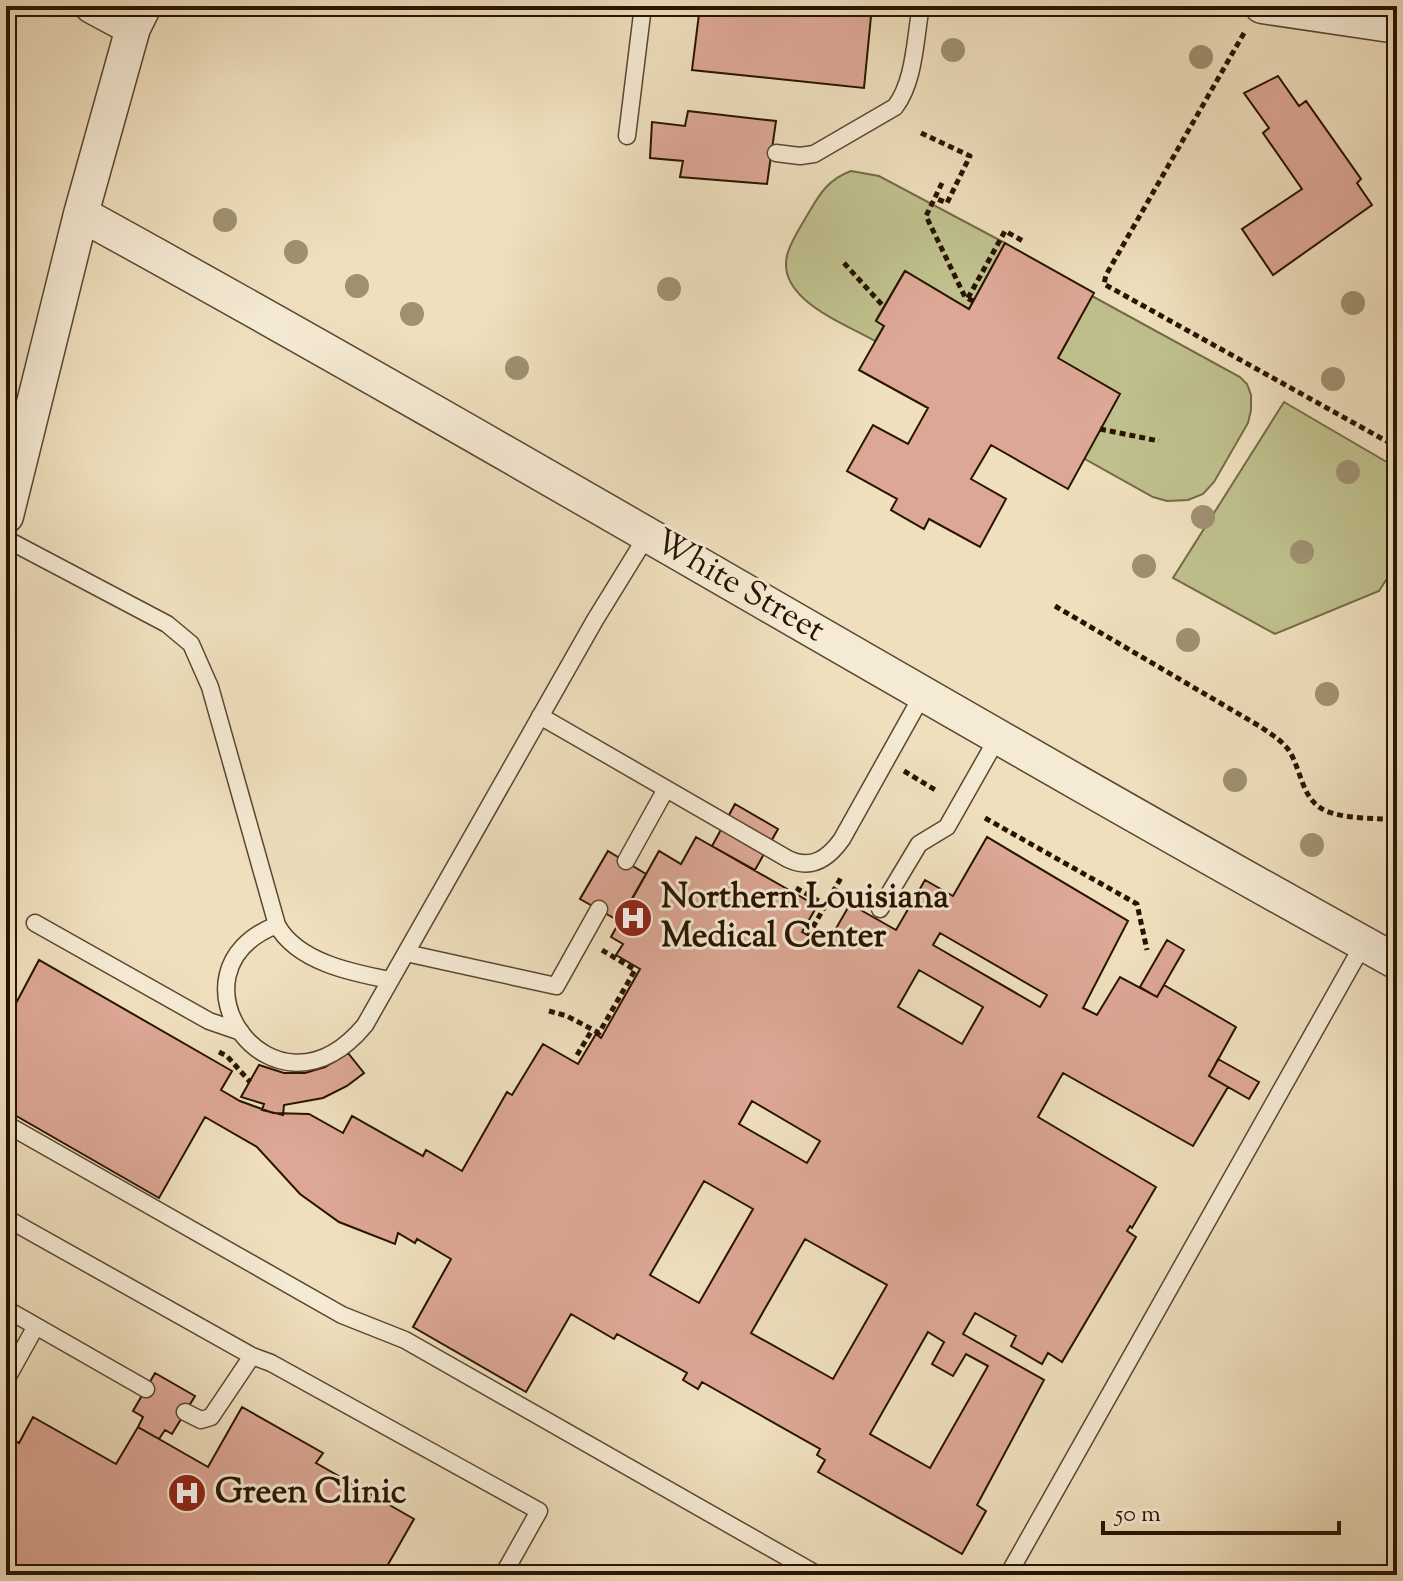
<svg xmlns="http://www.w3.org/2000/svg" width="1403" height="1581" viewBox="0 0 1403 1581" font-family="'Sorts Mill Goudy',serif">
  <rect width="100%" height="100%" fill="#efdfbd"/>
  <filter id="stains"><feTurbulence type="fractalNoise" baseFrequency=".0025" numOctaves="4"/><feColorMatrix values="0 0 0 0 .2 0 0 0 0 .09 0 0 0 0 .02 0 0 0 .5 -.17"/></filter>
  <radialGradient id="worn" r=".72"><stop offset=".6" stop-color="#630" stop-opacity="0"/><stop offset="1" stop-color="#630" stop-opacity=".3"/></radialGradient>
  <path fill="#bfc08d" stroke="#746a46" stroke-width="2" d="M851 171 879 176 1005 243 969 309 904 272 876 320 884 326 875 341C844 323 773 298 788 252 792 240 799 229 805 219 818 197 826 180 851 171Z
    M1092 296 1240 377 1247 384 1251 395V410L1248 423 1214 482 1203 494 1188 500 1167 501 1153 497 1085 459 1058 358Z
    M1284 402 1397 468V563L1379 591 1275 634 1173 578Z"/>
  <path fill="#dca795" stroke="#281300" stroke-width="2" fill-rule="evenodd" d="M700 6H872L864 88 692 70Z
    M1278 76 1299 106 1306 101 1361 179 1357 183 1372 205 1273 275 1242 229 1302 189 1263 133 1269 128 1244 93Z
    M688 111 776 121 767 184 680 177 683 161 650 158 652 122 685 126Z
    M1005 243 1094 293 1058 358 1120 394 1068 489 991 445 971 479 1006 499 980 547 929 519 924 529 891 510 897 499 847 471 873 425 908 444 928 408 859 370 884 326 876 321 905 271 969 309Z
    M735 804 778 829 755 870 712 846Z
    M696 837 817 906 802 932 826 946 850 904 896 930 925 880 953 896 987 837 1128 921 1083 1008 1097 1015 1120 977 1157 997 1164 985 1236 1027 1209 1076 1228 1087 1193 1146 1063 1073 1038 1117 1156 1187 1132 1228 1130 1226 1127 1231 1136 1237 1062 1362 1048 1353 1042 1364 1011 1346 1016 1336 975 1313 963 1334 1044 1380 977 1505 986 1511 962 1554 818 1472 825 1460 817 1455 820 1449 702 1382 698 1389 683 1380 687 1373 617 1334 614 1339 571 1314 526 1392 413 1327 451 1259 417 1239 415 1243 398 1233 395 1244 339 1222 300 1194 257 1147 205 1117 159 1198 6 1110V1022L39 960 232 1071 221 1090 240 1101 273 1113 309 1114 343 1133 352 1116 423 1156 426 1150 462 1171 507 1092 512 1095 543 1044 578 1064 596 1034 601 1038 640 969 616 955 623 944 611 937 659 851 681 864ZM940 933 1047 995 1040 1007 933 945ZM919 970 983 1007 962 1044 898 1007ZM752 1101 820 1141 807 1163 739 1124ZM704 1181 753 1209 699 1303 650 1275ZM805 1239 887 1285 833 1379 751 1333ZM928 1332 944 1342 932 1364 953 1376 966 1354 988 1366 930 1468 870 1434Z
    M608 851 646 874 619 921 580 899Z
    M1167 940 1184 950 1157 997 1140 987Z
    M348 1053 364 1073 347 1086 323 1098 284 1105 283 1115 262 1110 264 1104 241 1097 259 1065 284 1073H305L325 1067Z
    M1218 1059 1259 1082 1249 1099 1209 1076Z
    M155 1373 195 1396 172 1434 165 1430 159 1439 138 1427 143 1417 133 1411Z
    M242 1407 323 1453 316 1463 414 1519 382 1575H6V1443L9 1437 19 1443 33 1417 116 1464 138 1427 208 1467Z"/>
  <g fill="none" stroke-linecap="round" stroke-linejoin="round">
    <g stroke="#5a462f" stroke-width="19">
      <path id="service" d="M627 136 643 6
        M776 153 800 156 814 154 895 107C915 81 915 38 921 6
        M6 539 167 624 191 644 210 687 277 925C158 971 273 1136 365 1025L595 620 648 534
        M540 716 788 859C811 870 828 859 842 839L923 694
        M626 861 666 789
        M880 909 919 844 947 827 998 737
        M35 923 209 1021 241 1032
        M277 925C297 962 353 973 390 980
        M406 953 556 986 599 909
        M6 1124 342 1315 405 1340 818 1575
        M6 1218 252 1356 271 1363 539 1511 503 1575
        M6 1309 146 1389
        M6 1380 36 1326
        M185 1412 201 1420 211 1417 252 1356
        M1008 1575 1364 943"/>
    </g>
    <g stroke="#5a462f" stroke-width="37">
      <path id="minor" d="M92 6 133 28
        M1262 6 1397 26
        M81 214C523 457 955 718 1397 962
        M6 516 81 214 133 28 144 6"/>
    </g>
    <path stroke="#281300" stroke-width="5" stroke-dasharray="6 4" stroke-linecap="butt" d="M1244 33 1106 275 1104 284 1397 447
      M921 133 970 156 947 203 935 198
      M942 183 926 216 965 297 973 301
      M844 263 884 307
      M968 298 1005 231 1023 241
      M1100 429 1159 441
      M1055 606 1261 727C1272 735 1283 741 1290 752 1302 773 1302 800 1326 811 1344 818 1365 818 1383 819
      M904 771 937 791
      M985 818 1137 904 1147 950
      M796 888 826 905
      M808 936 842 876
      M549 1011 567 1016 599 1033 635 970 602 950
      M219 1052 227 1056 250 1082
      M577 1055 592 1030"/>
    <use href="#service" stroke="#f5ead4" stroke-width="16"/>
    <use href="#minor" stroke="#f5ead4" stroke-width="34"/>
  </g>
  <g fill="#9f9070">
    <circle cx="953" cy="50" r="12"/>
    <circle cx="1201" cy="57" r="12"/>
    <circle cx="225" cy="220" r="12"/>
    <circle cx="296" cy="252" r="12"/>
    <circle cx="357" cy="286" r="12"/>
    <circle cx="669" cy="289" r="12"/>
    <circle cx="1353" cy="303" r="12"/>
    <circle cx="412" cy="314" r="12"/>
    <circle cx="517" cy="368" r="12"/>
    <circle cx="1333" cy="379" r="12"/>
    <circle cx="1348" cy="472" r="12"/>
    <circle cx="1203" cy="517" r="12"/>
    <circle cx="1302" cy="552" r="12"/>
    <circle cx="1144" cy="566" r="12"/>
    <circle cx="1188" cy="640" r="12"/>
    <circle cx="1327" cy="694" r="12"/>
    <circle cx="1235" cy="780" r="12"/>
    <circle cx="1312" cy="845" r="12"/>
  </g>
  <defs>
    <g id="hospital-disc" transform="scale(2)"><circle r="9.5" fill="#8f2418" stroke="#f5ead4"/><path d="M-5-5h3v3.5h4V-5h3V5h-3V1.5h-4V5h-3Z" fill="#fff"/></g>
  </defs>
  <g fill-rule="evenodd">
    <use href="#hospital-disc" x="633" y="918"/>
    <use href="#hospital-disc" x="187" y="1493"/>
  </g>
  <g text-anchor="middle" dominant-baseline="central" stroke-width="6" stroke-linejoin="round" paint-order="stroke">
    <g font-size="34" fill="#281300" stroke="#f5ead4">
      <text transform="translate(739 587) rotate(30)">White Street</text>
    </g>
    <g font-size="34" font-weight="bold" fill="#281300" stroke="#f5ead4" text-anchor="start">
      <text x="661" y="898">Northern Louisiana<tspan x="661" dy="39">Medical Center</tspan></text>
      <text x="215" y="1493">Green Clinic</text>
    </g>
  </g>
  <rect width="1403" height="1581" fill="none" stroke="#efdfbd" stroke-width="32"/>
  <rect x="8" y="8" width="1387" height="1565" fill="none" stroke="#281300" stroke-width="4"/>
  <rect x="16" y="16" width="1371" height="1549" fill="none" stroke="#281300" stroke-width="2"/>
  <path d="M1103 1521v12h236v-12" fill="none" stroke="#281300" stroke-width="4"/>
  <text x="1115" y="1521" font-size="24" fill="#281300" stroke="#f5ead4" stroke-width="6" paint-order="stroke">50 m</text>
  <rect width="100%" height="100%" filter="url(#stains)"/>
  <rect width="100%" height="100%" fill="url(#worn)"/>
</svg>
